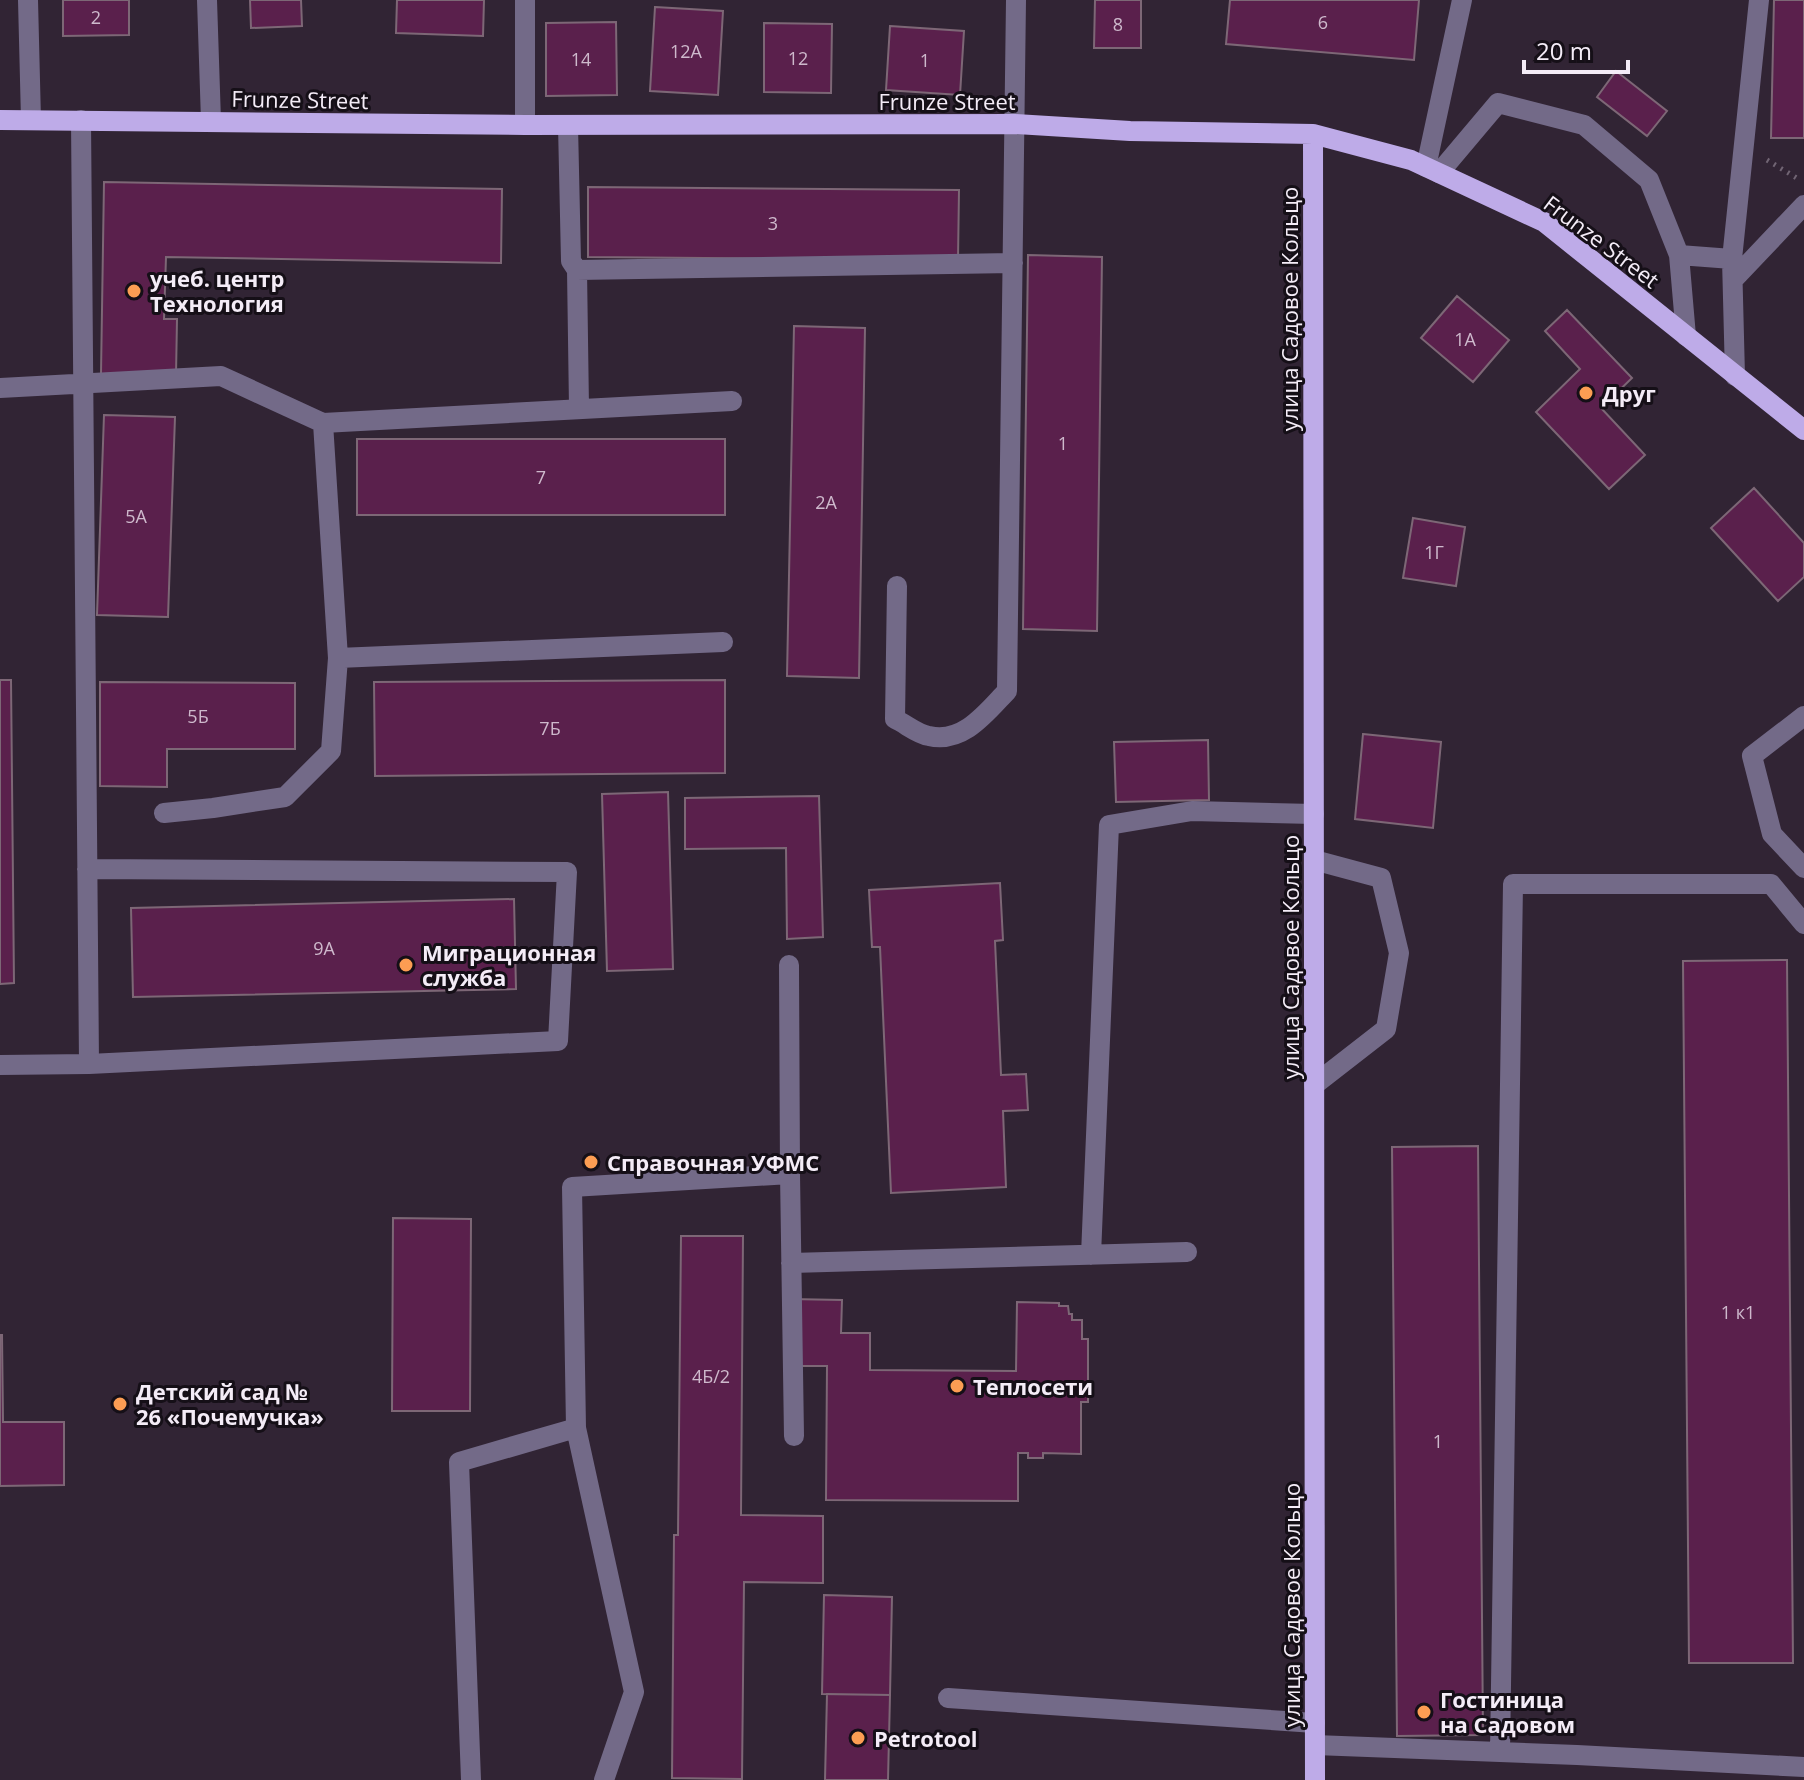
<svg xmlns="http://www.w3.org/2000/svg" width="1804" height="1780" viewBox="0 0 1804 1780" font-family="'Open Sans',sans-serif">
  <rect width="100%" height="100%" fill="#312434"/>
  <path fill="#5a204c" stroke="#7d6776" stroke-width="2" d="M63 0H129V35L63 36Z
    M250 0H301L302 26 251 28Z
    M397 0H484L483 36 396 33Z
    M1095 0H1141V48H1094Z
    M1230 0H1419L1414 60 1226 44Z
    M1774 0H1804V138H1771Z
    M655 7 723 11 718 95 650 91Z
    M616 22 617 95 546 96V23Z
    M764 23 832 24 831 93 764 92Z
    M890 26 964 31 960 95 886 90Z
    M1616 71 1667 111 1647 136 1597 97Z
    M104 182 502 189 501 263 166 257 164 319H177L176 375 101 374Z
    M588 187 959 190 958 260 588 257Z
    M1028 255 1102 257 1097 631 1023 629Z
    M1457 296 1509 340 1473 382 1421 338Z
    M1567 310 1632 378 1601 408 1645 455 1609 489 1536 412 1580 369 1545 331Z
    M794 326 865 328 859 678 787 676Z
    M104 415 175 417 168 617 97 615Z
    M357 439H725V515H357Z
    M1754 488 1804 543V577L1778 601 1711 528Z
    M1413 518 1465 527 1456 586 1403 578Z
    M0 680H11L14 983 0 984Z
    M725 680V773L375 776 374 682Z
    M100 682 295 683V749H167V787L100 786Z
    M1363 734 1441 742 1433 828 1355 819Z
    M1208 740 1209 800 1116 802 1114 742Z
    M668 792 673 969 607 971 602 794Z
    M819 796 823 937 787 939 786 848 685 849V798Z
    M1000 883 1003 940 995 941 1001 1075 1026 1074 1028 1110 1003 1111 1006 1187 891 1193 880 947H872L869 890Z
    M514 899 516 989 133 997 131 908Z
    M1787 960 1793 1663H1689L1683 961Z
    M1478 1146 1483 1735 1397 1736 1392 1147Z
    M393 1218 471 1219 470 1411H392Z
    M681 1236H743L741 1515 823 1516V1583L744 1582 742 1779 672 1778 674 1535H678Z
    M790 1299 842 1300 841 1333H870V1370L1016 1371 1017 1302 1059 1303V1306H1068L1069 1314H1072V1320H1082V1339H1088V1402H1081V1454L1043 1453V1458H1028V1453H1018V1501L826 1500 827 1366H789Z
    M0 1335H2L3 1422H64V1485L0 1486Z
    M824 1595 892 1597 890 1695 822 1694Z
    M827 1694 890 1695 888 1780H825Z"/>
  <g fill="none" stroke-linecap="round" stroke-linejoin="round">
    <path stroke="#716574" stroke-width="5" stroke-dasharray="2 6" stroke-linecap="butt" d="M1767 160 1800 180"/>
    <path stroke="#736a88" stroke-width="20" d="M28 0 31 120
      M207 0 211 121
      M81 120 89 1064
      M525 125V0
      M568 125 571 261 577 270 579 408
      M1426 167 1462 0
      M1439 173 1498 103 1584 125 1649 180 1679 255 1686 336
      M1679 255 1732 259
      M577 270 1013 263
      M1733 280 1804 205
      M1735 376 1732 259 1759 0
      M0 388 221 376 323 423 732 401
      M897 586 895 719C906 724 917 734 929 736 963 744 986 713 1007 691L1016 0
      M338 658 723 642
      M1804 716 1752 756 1772 834 1804 868
      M164 813 213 808 285 797 331 751 338 658 323 423
      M1314 860 1381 878 1399 953 1386 1029 1314 1085
      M789 965 790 1174 794 1436
      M0 1065 89 1064 558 1041 567 872 87 869
      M1091 1255 1109 825 1192 811 1314 814
      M791 1263 1187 1252
      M948 1698 1315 1723
      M1315 1745 1577 1755 1804 1767
      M1500 1752 1513 884H1771L1804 924
      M471 1780 459 1462 576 1428
      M604 1780 634 1692 576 1428 572 1187 790 1174"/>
    <path stroke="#beabe8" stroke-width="20" d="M0 120 525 125 1015 124 1130 131 1313 134 1411 160 1544 222 1804 430
      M1313 134 1315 1780"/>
  </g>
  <g fill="#fc9d53" stroke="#150f17" stroke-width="3">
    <circle cx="134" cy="291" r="8"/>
    <circle cx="1586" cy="393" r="8"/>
    <circle cx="406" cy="965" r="8"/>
    <circle cx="591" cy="1162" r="8"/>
    <circle cx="957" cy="1386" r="8"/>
    <circle cx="120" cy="1404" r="8"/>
    <circle cx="1424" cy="1712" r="8"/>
    <circle cx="858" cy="1738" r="8"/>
  </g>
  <g text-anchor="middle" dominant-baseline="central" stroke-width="6" stroke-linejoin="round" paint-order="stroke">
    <g font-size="18" fill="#ceb9cc">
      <text x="96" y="17">2</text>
      <text x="1323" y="22">6</text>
      <text x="1118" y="24">8</text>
      <text x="686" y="51">12А</text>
      <text x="798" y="58">12</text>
      <text x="581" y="59">14</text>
      <text x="925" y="60">1</text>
      <text x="773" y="223">3</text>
      <text x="1465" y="339">1А</text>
      <text x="1063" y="443">1</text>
      <text x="541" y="477">7</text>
      <text x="826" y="502">2А</text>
      <text x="136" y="516">5А</text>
      <text x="1434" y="552">1Г</text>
      <text x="198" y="716">5Б</text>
      <text x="550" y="728">7Б</text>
      <text x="324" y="948">9А</text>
      <text x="1738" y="1312">1 к1</text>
      <text x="711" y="1376">4Б/2</text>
      <text x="1438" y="1441">1</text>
    </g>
    <g font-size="22" fill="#f4ecf7" stroke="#150f17">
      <text transform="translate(300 99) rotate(1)">Frunze Street</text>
      <text x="947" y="101">Frunze Street</text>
      <text transform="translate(1602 241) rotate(37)">Frunze Street</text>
      <text transform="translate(1289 309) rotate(-90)">улица Садовое Кольцо</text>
      <text transform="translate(1290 957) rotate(-90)">улица Садовое Кольцо</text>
      <text transform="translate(1291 1605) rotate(-90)">улица Садовое Кольцо</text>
    </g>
    <g font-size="22" font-weight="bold" fill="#f4ecf7" stroke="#150f17" text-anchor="start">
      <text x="150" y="278">учеб. центр<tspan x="150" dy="25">Технология</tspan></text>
      <text x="1602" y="393">Друг</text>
      <text x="422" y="952">Миграционная<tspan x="422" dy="25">служба</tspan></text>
      <text x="607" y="1162">Справочная УФМС</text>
      <text x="973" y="1386">Теплосети</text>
      <text x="136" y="1391">Детский сад №<tspan x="136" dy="25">26 «Почемучка»</tspan></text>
      <text x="1440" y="1699">Гостиница<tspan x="1440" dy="25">на Садовом</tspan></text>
      <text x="874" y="1738">Petrotool</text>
    </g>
  </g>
  <path d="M1524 60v12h104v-12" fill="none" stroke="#f4ecf7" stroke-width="4"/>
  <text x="1536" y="60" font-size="24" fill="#f4ecf7" stroke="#150f17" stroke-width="6" paint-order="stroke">20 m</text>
</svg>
